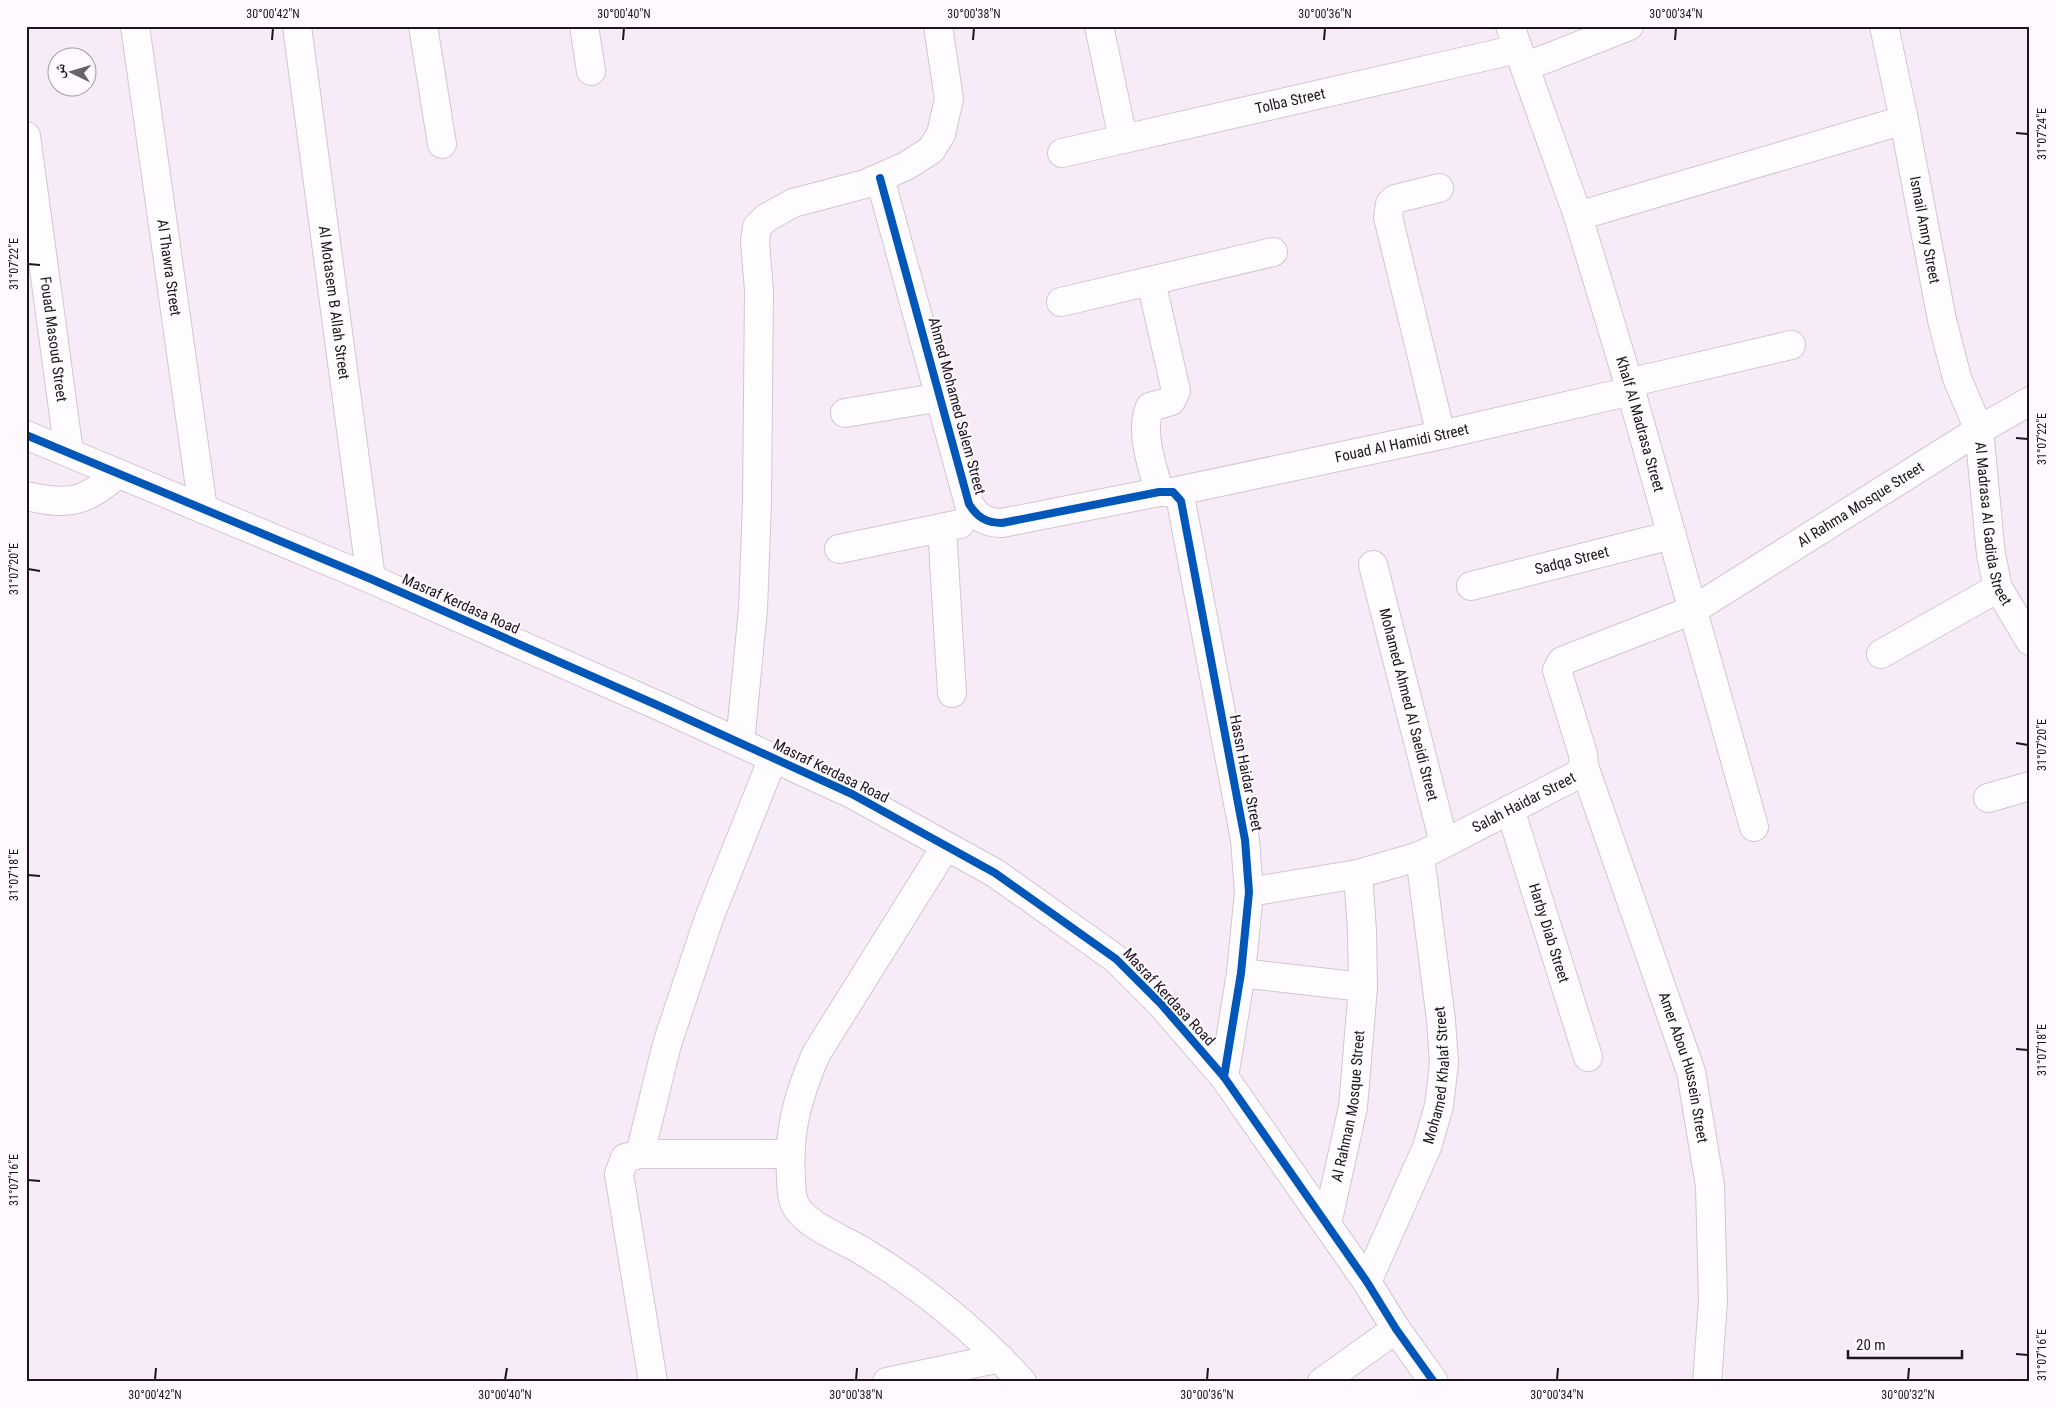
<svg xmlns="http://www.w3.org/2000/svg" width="2056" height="1408" viewBox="0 0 2056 1408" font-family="'Roboto Condensed','Noto Naskh Arabic',sans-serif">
  <rect width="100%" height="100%" fill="#f7ebf7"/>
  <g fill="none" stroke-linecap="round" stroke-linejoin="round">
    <g stroke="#d0c7d1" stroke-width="30">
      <g id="street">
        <path id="s1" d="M135 26 203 509"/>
        <path id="s2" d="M297 26 371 579"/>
        <path d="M423 26 442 144"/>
        <path d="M584 26 591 71"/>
        <path d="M1099 26 1123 139"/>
        <path id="s3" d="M1510 26 1578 216 1631 391 1754 827"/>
        <path id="s4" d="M1884 26 1904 120 1942 320 1957 378 1979 430 1991 555 1998 588 2030 641"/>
        <path d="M1525 67 1629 26"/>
        <path id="s5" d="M26 136 69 453"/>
        <path id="s6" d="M1062 153 1518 49"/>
        <path d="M880 178 969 504C977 517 986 523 1002 523L1159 492H1173L1181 501 1245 840 1249 892 1241 973 1224 1077"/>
        <path d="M1439 188 1395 199 1390 204 1388 217 1441 435"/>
        <path d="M1578 216 1904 120"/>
        <path d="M1151 281 1176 391 1171 401 1150 407C1139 432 1153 467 1159 492"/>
        <path d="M1061 302 1273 252"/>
        <path d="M1628 383 1791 345"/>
        <path d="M845 413 941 397"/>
        <path d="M26 435 371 579 657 705 852 794 995 873 1116 959 1161 1004 1224 1077 1367 1282 1396 1329 1434 1382"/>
        <path id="s7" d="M1173 492 1441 435 1631 391"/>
        <path d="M26 496C71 506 84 502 118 474"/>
        <path d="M942 528 952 693"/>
        <path d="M839 549 960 524"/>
        <path id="s8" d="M1373 565 1444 843"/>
        <path id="s9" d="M1471 586 1672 535"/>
        <path d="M1881 654 1998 588"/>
        <path d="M740 743 753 609 757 502 759 291 755 241 757 227 766 218 793 203 865 184 906 166 931 150 941 134 949 99 938 26"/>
        <path id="s10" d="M1584 766 1691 1072 1710 1186 1713 1301 1707 1382"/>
        <path d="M1988 798 2030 786"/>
        <path id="s11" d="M1510 809 1588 1057"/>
        <path d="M946 846 816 1054C798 1096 788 1130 791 1176 791 1184 791 1194 794 1202 801 1223 842 1239 861 1250 921 1286 975 1330 1022 1382"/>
        <path id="s12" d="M1249 892 1358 874 1420 856 1577 775 1584 766 1583 754 1557 670 1562 661 1693 610 1979 430 2030 401"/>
        <path d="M1241 973 1363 987"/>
        <path d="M640 1154 667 1044 709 918 773 758"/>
        <path id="s13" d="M1327 1224 1353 1107 1363 987 1362 931 1358 874"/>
        <path id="s14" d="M1367 1282 1427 1147 1439 1106 1444 1063 1441 1020 1420 856"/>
        <path d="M653 1382 619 1174 625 1158 640 1154H789"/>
        <path d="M887 1382 1000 1358"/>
        <path d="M1322 1382 1396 1329"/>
      </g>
    </g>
    <use href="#street" stroke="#fefcfe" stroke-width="28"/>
    <g stroke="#fef9fe" stroke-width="11">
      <path id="cycleway" d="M880 178 969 504C977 517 986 523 1002 523L1159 492H1173L1181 501 1245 840 1249 892 1241 973 1224 1077
        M26 435 371 579 657 705 852 794 995 873 1116 959 1161 1004 1224 1077 1367 1282 1396 1329 1434 1382"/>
    </g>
    <use href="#cycleway" stroke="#0057b8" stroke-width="8"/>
  </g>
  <path fill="none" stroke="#1c151d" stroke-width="2" d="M272 40 273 28M623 40 624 28M973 40 974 28M1324 40 1325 28M1675 40 1676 28M2016 133 2028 134M28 264 40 265M2016 438 2028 439M28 569 40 571M2016 743 2028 745M28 875 40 876M2016 1049 2028 1050M28 1180 40 1181M2016 1354 2028 1355M155 1380 156 1368M505 1380 507 1368M856 1380 857 1368M1207 1380 1208 1368M1557 1380 1558 1368M1908 1380 1909 1368"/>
  <g text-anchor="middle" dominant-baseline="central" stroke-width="4" stroke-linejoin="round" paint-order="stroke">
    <g font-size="15" fill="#1c151d" stroke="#fef9fe">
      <text stroke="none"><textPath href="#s6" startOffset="234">Tolba Street</textPath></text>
      <text stroke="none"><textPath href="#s4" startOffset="208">Ismail Amry Street</textPath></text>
      <text stroke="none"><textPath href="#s1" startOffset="244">Al Thawra Street</textPath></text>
      <text stroke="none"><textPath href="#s2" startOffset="279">Al Motasem B Allah Street</textPath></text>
      <text stroke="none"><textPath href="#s5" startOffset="205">Fouad Masoud Street</textPath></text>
      <text transform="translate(957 406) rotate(75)">Ahmed Mohamed Salem Street</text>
      <text stroke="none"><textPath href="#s3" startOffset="419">Khalf Al Madrasa Street</textPath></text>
      <text stroke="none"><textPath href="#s7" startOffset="234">Fouad Al Hamidi Street</textPath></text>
      <text stroke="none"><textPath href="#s12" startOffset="812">Al Rahma Mosque Street</textPath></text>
      <text stroke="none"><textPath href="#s4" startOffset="511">Al Madrasa Al Gadida Street</textPath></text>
      <text stroke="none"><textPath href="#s9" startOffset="104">Sadqa Street</textPath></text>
      <text transform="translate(461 604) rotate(24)">Masraf Kerdasa Road</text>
      <text stroke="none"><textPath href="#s8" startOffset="144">Mohamed Ahmed Al Saeidi Street</textPath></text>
      <text transform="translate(831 771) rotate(26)">Masraf Kerdasa Road</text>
      <text transform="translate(1246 773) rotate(79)">Hassn Haidar Street</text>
      <text stroke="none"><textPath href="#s12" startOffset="292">Salah Haidar Street</textPath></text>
      <text stroke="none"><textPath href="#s11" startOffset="130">Harby Diab Street</textPath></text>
      <text transform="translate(1169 997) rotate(47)">Masraf Kerdasa Road</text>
      <text stroke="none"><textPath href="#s10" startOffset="318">Amer Abou Hussein Street</textPath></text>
      <text stroke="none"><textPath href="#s14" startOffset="221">Mohamed Khalaf Street</textPath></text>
      <text stroke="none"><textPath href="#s13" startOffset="120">Al Rahman Mosque Street</textPath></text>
    </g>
  </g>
  <rect width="2056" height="1408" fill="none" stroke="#fef9fe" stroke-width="55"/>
  <g transform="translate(72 72) rotate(275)"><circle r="24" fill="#fef9fe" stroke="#a49ea4"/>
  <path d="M0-4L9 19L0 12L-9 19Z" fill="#696069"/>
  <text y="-8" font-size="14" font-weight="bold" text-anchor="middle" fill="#1c151d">ش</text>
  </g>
  <path d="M1848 1350v8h114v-8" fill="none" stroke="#1c151d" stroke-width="2.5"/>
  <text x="1856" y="1350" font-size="15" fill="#1c151d" stroke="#fef9fe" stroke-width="4" paint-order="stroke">20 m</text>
  <rect x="28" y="28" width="2000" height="1352" fill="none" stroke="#1c151d" stroke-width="2"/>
  <g font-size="12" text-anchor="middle" fill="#1c151d">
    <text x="273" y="18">30°00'42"N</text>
    <text x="624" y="18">30°00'40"N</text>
    <text x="974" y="18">30°00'38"N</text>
    <text x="1325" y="18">30°00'36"N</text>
    <text x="1676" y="18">30°00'34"N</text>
    <text transform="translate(2042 134) rotate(-90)" y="4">31°07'24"E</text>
    <text transform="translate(14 264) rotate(-90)" y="4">31°07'22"E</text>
    <text transform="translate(2042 439) rotate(-90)" y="4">31°07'22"E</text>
    <text transform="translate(14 569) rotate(-90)" y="4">31°07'20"E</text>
    <text transform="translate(2042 745) rotate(-90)" y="4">31°07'20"E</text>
    <text transform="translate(14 875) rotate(-90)" y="4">31°07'18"E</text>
    <text transform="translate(2042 1050) rotate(-90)" y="4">31°07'18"E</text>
    <text transform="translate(14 1180) rotate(-90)" y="4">31°07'16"E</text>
    <text transform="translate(2042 1355) rotate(-90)" y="4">31°07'16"E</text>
    <text x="155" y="1399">30°00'42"N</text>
    <text x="505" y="1399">30°00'40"N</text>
    <text x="856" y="1399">30°00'38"N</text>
    <text x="1207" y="1399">30°00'36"N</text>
    <text x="1557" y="1399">30°00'34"N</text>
    <text x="1908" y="1399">30°00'32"N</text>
  </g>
</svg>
